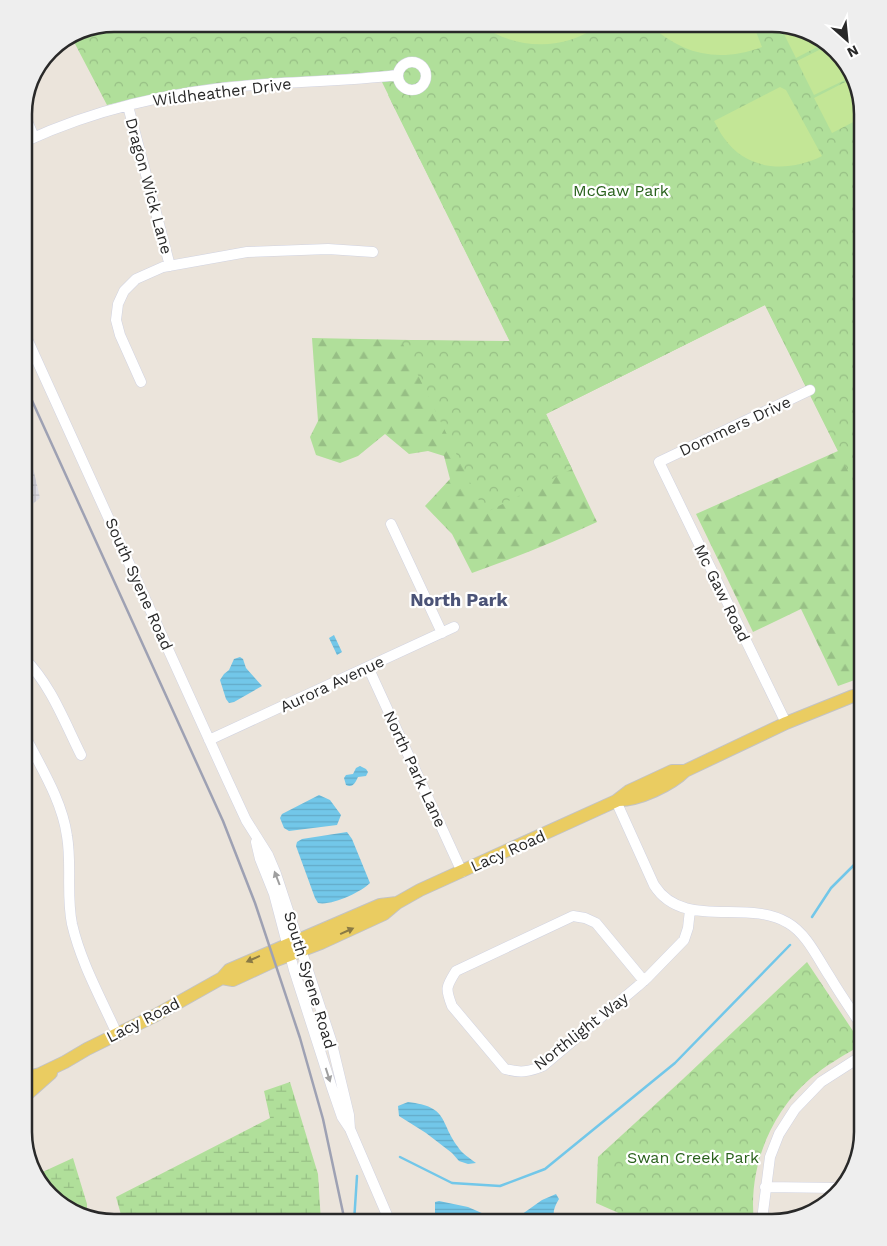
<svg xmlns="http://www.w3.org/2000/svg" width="887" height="1246" viewBox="0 0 887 1246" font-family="'Work Sans',sans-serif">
  <defs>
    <pattern id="industrial-grid" width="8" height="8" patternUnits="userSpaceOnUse" patternTransform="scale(1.25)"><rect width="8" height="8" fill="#dedce3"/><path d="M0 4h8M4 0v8" fill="none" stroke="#bebdc3"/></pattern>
    <pattern id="forest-firs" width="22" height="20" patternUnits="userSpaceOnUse" patternTransform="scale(1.25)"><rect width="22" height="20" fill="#b0df9a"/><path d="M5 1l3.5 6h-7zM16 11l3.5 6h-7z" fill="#97bf85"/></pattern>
    <pattern id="wetland-marsh" width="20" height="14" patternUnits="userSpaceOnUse" patternTransform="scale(1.25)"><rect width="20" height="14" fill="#b0df9a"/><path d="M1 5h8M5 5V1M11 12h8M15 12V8" fill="none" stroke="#97bf85"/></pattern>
    <pattern id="park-crowns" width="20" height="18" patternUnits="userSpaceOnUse" patternTransform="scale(1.25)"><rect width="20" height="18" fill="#b0df9a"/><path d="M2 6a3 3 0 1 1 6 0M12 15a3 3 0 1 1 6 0" fill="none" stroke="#97bf85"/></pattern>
    <pattern id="water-rules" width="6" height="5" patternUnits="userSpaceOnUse" patternTransform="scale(1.25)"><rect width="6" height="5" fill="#72c7e9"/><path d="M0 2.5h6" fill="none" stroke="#63abc8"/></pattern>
  </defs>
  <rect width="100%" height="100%" fill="#ebe4db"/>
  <path fill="url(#industrial-grid)" d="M24 444 34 472 40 498 24 511Z"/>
  <path fill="url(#forest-firs)" d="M394 92 863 150V677L838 686 801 609 753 632 696 514 838 451 765 305 546 414 597 522C556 541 515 558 472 573L452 534 425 506 450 479 444 456 428 451 409 454 385 434 358 456 340 463 316 455 310 437 318 421 312 338 510 342 388 95Z"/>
  <path fill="url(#wetland-marsh)" d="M290 1082 318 1174 321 1222H123L116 1197 270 1118 264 1091Z
    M73 1158 87 1204V1215L69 1210 36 1175Z"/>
  <path fill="url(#park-crowns)" d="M115 24H778L818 36 851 69 863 115V501L765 305 546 414 572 469 485 513 401 340 510 341 377 72 226 82 166 92 107 105 73 40Z
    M807 962 857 1037 859 1043 856 1048C841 1057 825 1066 811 1078 770 1113 748 1168 754 1222H639L596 1203 598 1157 683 1079Z"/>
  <path fill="#c3e696" d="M480 24H601C566 51 515 51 480 24Z
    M649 24H753L762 47C719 63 682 55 649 24Z
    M779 24 818 36 825 43 796 58Z
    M827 46 851 69 853 76 814 95 797 61Z
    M853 78 863 117 832 133 814 98Z
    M780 87 786 90 822 156C788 173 747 171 724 138 720 133 717 126 714 121Z"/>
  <path fill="url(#water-rules)" d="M334 635 342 652 337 655 329 638Z
    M240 657 243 659 246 668 262 686 234 702 229 703 226 699 220 680 224 674 229 670 234 659Z
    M360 766 366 769 368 772 366 776 358 777C355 783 353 788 346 785L344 778 346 775 353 774 356 768Z
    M319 795 330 800 341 815 337 825 289 831 284 828 280 818 282 814Z
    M347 832 352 839 370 883C361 892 332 906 318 903L315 898 296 846 297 842 302 839Z
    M408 1102C449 1107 439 1121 458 1147 462 1154 470 1158 476 1163L468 1164 459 1161 452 1153 426 1133 399 1116 398 1106Z
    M556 1194 559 1199C554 1207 552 1213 555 1222H511L542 1200Z
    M439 1201 468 1207 500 1221 508 1222H438L435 1213V1202Z"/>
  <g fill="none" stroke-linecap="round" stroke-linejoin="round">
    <path stroke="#72c7e9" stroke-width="2.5" d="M812 917 831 888 863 856
      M400 1157 452 1183 500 1186 545 1169 675 1063 790 945
      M75 1212 78 1211 120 1222
      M244 1222 262 1217 275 1222
      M354 1222 357 1176"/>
    <g stroke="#d1d3e1" stroke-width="11">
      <path id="minor" d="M398 76a14 14 0 1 1 28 0a14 14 0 1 1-28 0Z
        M128 106 170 266
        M24 114 34 137
        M24 142C95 109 175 91 253 85 301 81 350 81 397 75
        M24 332 227 779 246 820 268 855 276 874 331 1040 349 1115 350 1129
        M141 382 120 335 116 320 118 304 124 291 136 279 163 267 247 252 328 249 373 252
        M391 524 442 633
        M24 658C51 685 64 721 81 755
        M368 667 462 872
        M786 723 659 462 810 390
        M24 734C40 766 62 800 67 836 72 865 66 895 72 924 81 963 101 998 117 1034
        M209 740 454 627
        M616 801 654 885C683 931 747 898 788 923 807 934 818 959 830 977 840 994 852 1011 863 1028
        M256 842 260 859 274 894 294 970 332 1088 342 1117 350 1129 390 1222
        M644 981 596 923 585 918 573 916 456 971C446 987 445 988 452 1006L505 1069C520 1073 529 1072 543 1066L638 986 647 978 684 940 688 928 690 910
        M765 1187 840 1188
        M765 1222 763 1212 770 1157 779 1134 795 1109 821 1082 863 1055"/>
    </g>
    <g stroke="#c3c3c3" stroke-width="14">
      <path id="major" d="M619 800C639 800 671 785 685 771L786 723 853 696 863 694
        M222 978 233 980 274 961 321 943 384 914 397 903 420 890 616 801 629 791 672 771H685
        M24 1078 40 1074 65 1062 87 1049 156 1015 222 978 229 970 380 905 397 903
        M24 1097 51 1073"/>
    </g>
    <use href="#minor" stroke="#fff" stroke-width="10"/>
    <use href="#major" stroke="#eacc61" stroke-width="12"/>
    <path stroke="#9ea1b3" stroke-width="2.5" d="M24 383 223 821 255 903 300 1038 323 1119 345 1222"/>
  </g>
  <defs><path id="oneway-solid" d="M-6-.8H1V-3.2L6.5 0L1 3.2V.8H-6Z" transform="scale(1.25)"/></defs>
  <g fill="#9f9f9f">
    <use href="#oneway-solid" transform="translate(277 878) rotate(-111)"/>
    <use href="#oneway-solid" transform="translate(328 1075) rotate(72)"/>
  </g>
  <g fill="#8a7a45">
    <use href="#oneway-solid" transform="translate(347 931) rotate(-24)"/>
    <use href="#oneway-solid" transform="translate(253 959) rotate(156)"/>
  </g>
  <g text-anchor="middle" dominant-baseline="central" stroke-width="4.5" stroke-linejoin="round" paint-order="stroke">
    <g font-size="16" fill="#292929" stroke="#fff">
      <text transform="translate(222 92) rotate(-7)">Wildheather Drive</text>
      <text transform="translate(149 186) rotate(75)">Dragon Wick Lane</text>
      <text transform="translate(735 426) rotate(-25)">Dommers Drive</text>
      <text transform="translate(139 584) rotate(66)">South Syene Road</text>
      <text transform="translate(722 593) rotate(64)">Mc Gaw Road</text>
      <text transform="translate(332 684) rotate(-25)">Aurora Avenue</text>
      <text transform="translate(415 769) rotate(65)">North Park Lane</text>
      <text transform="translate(508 851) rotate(-24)">Lacy Road</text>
      <text transform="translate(310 980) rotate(73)">South Syene Road</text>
      <text transform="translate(143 1020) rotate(-27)">Lacy Road</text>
      <text transform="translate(581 1031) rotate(-38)">Northlight Way</text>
    </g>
    <g font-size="16" fill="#2a621d" stroke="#fff">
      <text x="621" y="190">McGaw Park</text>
      <text x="693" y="1157">Swan Creek Park</text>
    </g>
    <g font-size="18" font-weight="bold" fill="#4b5377" stroke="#fff">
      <text x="459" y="599">North Park</text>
    </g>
  </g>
  <path d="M0 0H887V1246H0ZM114 32H772A82 82 0 0 1 854 114V1132A82 82 0 0 1 772 1214H114A82 82 0 0 1 32 1132V114A82 82 0 0 1 114 32Z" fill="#eee" fill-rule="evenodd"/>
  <path fill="none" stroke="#292929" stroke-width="2.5" d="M114 32H772A82 82 0 0 1 854 114V1132A82 82 0 0 1 772 1214H114A82 82 0 0 1 32 1132V114A82 82 0 0 1 114 32Z"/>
  <g transform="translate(847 40) rotate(153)" stroke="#ffffff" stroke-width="4" paint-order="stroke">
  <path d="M0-4L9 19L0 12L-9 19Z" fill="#292929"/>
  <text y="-8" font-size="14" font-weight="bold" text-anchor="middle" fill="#292929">N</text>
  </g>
</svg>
